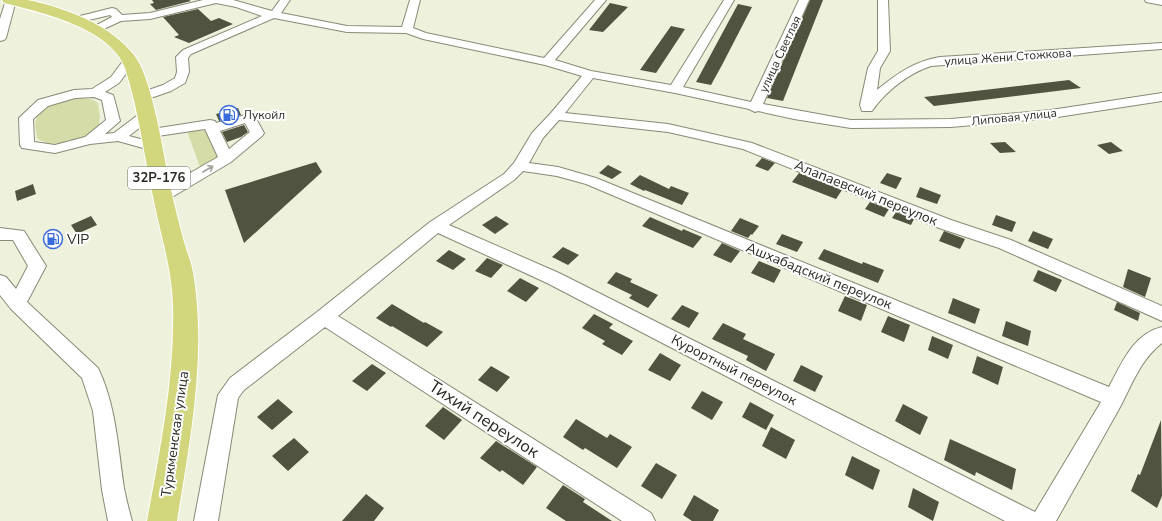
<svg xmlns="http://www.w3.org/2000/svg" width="1162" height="521" viewBox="0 0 1162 521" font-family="'Nunito Sans',sans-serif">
  <rect width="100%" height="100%" fill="#eef1dc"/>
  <path fill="#d6dca8" d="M82 98 93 100 98 103C99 111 102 122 97 128 86 141 51 150 37 138 37 133 34 125 36 120 39 105 69 99 82 98Z
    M198 130 205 131 207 134 217 157 216 161 201 170 187 131Z"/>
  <path fill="#515341" d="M152 0H189L191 1 156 10 150 4 154 3Z
    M810 0H823L783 101 767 98Z
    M610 3 628 7 603 32 589 30Z
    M738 4 752 7 722 65 711 85 696 82Z
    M198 9 211 21 219 18 233 24 189 43 174 37 179 35 163 17Z
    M671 26 685 29 656 73 640 70Z
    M1069 80 1081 88 934 106 924 97Z
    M238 108 241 115 219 121 216 114Z
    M244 125 248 132 241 137 227 142 222 132Z
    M1005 142 1016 152 1000 153 990 143Z
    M1111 142 1123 151 1109 154 1097 145Z
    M762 158 775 163 768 171 755 166Z
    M316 162 322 172 244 243 225 190Z
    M608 165 622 172 612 179 599 173Z
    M799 173 842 190 836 199 792 182Z
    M887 173 902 178 896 189 880 183Z
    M640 175 669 189 671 186 689 193 682 205 645 190 644 191 630 184Z
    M33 184 36 194 17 201 15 191Z
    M920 187 941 195 937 204 916 197Z
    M870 202 889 209 884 217 865 209Z
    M896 212 914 219 911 225 892 218Z
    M996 215 1016 222 1012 232 992 225Z
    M91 216 97 225 77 234 71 225Z
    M496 216 509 224 495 234 482 225Z
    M650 217 682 231 683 229 702 237 693 248 642 226Z
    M740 218 759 226 752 235 751 234 748 238 731 231Z
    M944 231 965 239 960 249 939 241Z
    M1033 231 1053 239 1048 249 1028 241Z
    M782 234 803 242 797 252 776 244Z
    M722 243 740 251 731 263 713 255Z
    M563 247 579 255 568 265 552 257Z
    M824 249 862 264 863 262 884 270 878 283 818 259Z
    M449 250 466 259 453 270 436 261Z
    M487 258 503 265 491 278 475 271Z
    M759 261 781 270 774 283 751 273Z
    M1128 269 1151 278 1145 297 1123 287Z
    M1038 270 1062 280 1056 292 1033 281Z
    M616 272 632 279 630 282 658 295 648 308 629 298 632 295 607 283Z
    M520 278 539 288 526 302 507 291Z
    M845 296 867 305 861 321 838 311Z
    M953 298 980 309 975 324 948 313Z
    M1117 302 1140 313 1138 321 1114 310Z
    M392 304 424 323 425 322 443 332 427 347 392 326 391 327 376 318Z
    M682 305 699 313 689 328 671 319Z
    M594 314 613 324 609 328 633 341 622 355 602 344 605 341 582 328Z
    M888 316 910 325 904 342 881 332Z
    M1006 321 1031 331 1028 346 1002 336Z
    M723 323 746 334 743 339 775 354 766 371 746 360 748 356 712 339Z
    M932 336 953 345 948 359 928 350Z
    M660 353 681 365 670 381 648 370Z
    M977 356 1003 367 998 385 972 373Z
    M372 364 386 373 367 391 352 381Z
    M801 365 823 376 815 392 793 381Z
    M491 366 510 377 497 392 478 380Z
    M702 391 723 402 712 420 691 408Z
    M278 399 293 412 272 430 257 417Z
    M750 402 774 415 766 430 742 417Z
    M903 404 928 417 920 435 895 421Z
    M443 407 462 420 444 440 425 426Z
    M576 419 607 438 610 434 632 447 617 468 585 448 583 450 563 437Z
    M1161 420 1162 496 1157 508 1131 491 1138 474 1140 475Z
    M771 427 795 440 786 459 762 446Z
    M294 438 309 452 288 471 272 456Z
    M950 439 1016 469 1012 490 976 472 975 476 944 460Z
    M496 441 537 467 523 485 502 470 500 472 480 458Z
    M852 456 880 470 873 490 845 475Z
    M656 463 677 475 662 499 641 486Z
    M563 485 585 499 583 502 612 521H566L546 508Z
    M913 488 939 502 933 521 908 507Z
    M366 494 384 508 374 521H342Z
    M694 495 719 510 713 521H692L683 515Z"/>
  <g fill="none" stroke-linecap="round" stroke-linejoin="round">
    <g stroke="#888a77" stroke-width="2">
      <path id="minor" d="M6 0H16L6 38 4 40 0 41V19Z
        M203 0H233L272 11 280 0H290L281 13 347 26 402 27 410 0H420L413 28 426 33 544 58 595 0H606L555 60 591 71 671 85 724 0H734L683 87 751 102 799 0H809L763 104 851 120 951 119 1051 110 1162 93V101L1051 118 951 127 851 128 794 119 758 111 755 112 749 109 675 93 593 78 565 113 668 124 752 143 951 220 1011 240 1162 306V321L999 248 939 228 743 149 668 132 559 120 543 138 529 163 558 167 596 178 1109 387C1122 363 1133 334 1162 327V343C1140 360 1132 385 1119 409 1098 446 1077 484 1056 521H1005L547 283 438 233 338 316 651 513 655 521H622L325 327 244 390 238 398 218 521H194L218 395 230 378 317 312 430 222 504 174 514 163 532 133 551 113 582 76 545 65 423 39 406 33 347 32 274 18 191 54 188 58 189 72 185 83 171 91 142 101 137 100 136 97 137 94 163 85 175 78 177 72 176 57 183 50 262 16 236 7 216 3 150 19 121 21 95 33 89 30 91 28 112 17 110 15 76 23 71 20 72 18 112 8 116 9 122 15 150 13ZM523 171 557 176 586 184 1101 402 1035 512 559 273 449 225 514 180Z
        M878 0H888L890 51 880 68 877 90C896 74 915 61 940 57L1162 43V49L931 66C909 73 885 92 872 111H862L860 105 868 68 878 51Z
        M1145 0H1162V5L1146 2Z
        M130 56 134 57 136 60 134 63 119 83 105 92 113 95 114 98 120 121 105 134 114 133 142 112H152L154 115 152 118 129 136 159 144 161 147 159 150 154 151 118 141 90 144 55 153 22 148 20 145 19 118 38 100 74 90 92 89 111 77 126 57ZM94 97 102 100 106 120 85 137 55 145 34 142 33 119 48 106 75 98Z
        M249 114 254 115 264 133 262 136 231 162 167 200 162 201 157 200 154 196 157 192 218 157 205 129 151 137 146 136 144 133 146 130 210 120 215 121 216 123ZM245 123 250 132 229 149 220 131Z
        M0 228 24 231 46 266 27 302 98 368C116 405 118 448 124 488 126 499 129 510 132 521H108L102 490 93 411 82 378 11 309 0 295V275L6 277 16 289 28 266 13 240H0Z"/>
    </g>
    <g stroke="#fff" stroke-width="2">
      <path id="major" d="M2 0C11 0 19 0 27 0 35 1 44 4 52 6 83 16 113 29 134 55 150 75 161 138 166 166 171 191 177 217 184 242 187 252 191 262 193 272 207 354 190 440 177 521H147C160 450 175 378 173 305 172 269 161 236 154 201 144 156 139 111 125 68 111 28 40 12 4 3Z"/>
    </g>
    <use href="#minor" fill="#fff" fill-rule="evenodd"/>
    <use href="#major" fill="#d2d77e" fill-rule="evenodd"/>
  </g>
  <defs><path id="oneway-shaft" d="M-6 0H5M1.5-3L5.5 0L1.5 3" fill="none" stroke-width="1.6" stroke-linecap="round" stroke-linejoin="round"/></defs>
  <use stroke="#a0a09c" href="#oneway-shaft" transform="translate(208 169) rotate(-30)"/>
  <defs>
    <g id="fuel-ring" transform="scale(1)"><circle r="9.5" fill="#fff" stroke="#386cdc" stroke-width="1.5"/><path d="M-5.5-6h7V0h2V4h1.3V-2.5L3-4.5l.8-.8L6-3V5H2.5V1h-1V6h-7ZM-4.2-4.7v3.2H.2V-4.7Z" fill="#386cdc"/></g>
  </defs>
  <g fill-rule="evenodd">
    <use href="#fuel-ring" x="229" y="115"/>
    <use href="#fuel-ring" x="53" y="239"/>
  </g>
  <g text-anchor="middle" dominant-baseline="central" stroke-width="4" stroke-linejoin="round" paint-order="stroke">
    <g font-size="12" fill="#2b2c24" stroke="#fff">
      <text transform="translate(780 54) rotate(-65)">улица Светлая</text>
      <text transform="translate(1008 57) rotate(-4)">улица Жени Стожкова</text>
      <text transform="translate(1014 117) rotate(-6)">Липовая улица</text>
    </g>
    <g font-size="12" fill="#2b2c24" stroke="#fff" text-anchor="start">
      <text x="243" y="115">Лукойл</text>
    </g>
    <rect fill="#fff" stroke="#6b6b66" stroke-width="1" x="128" y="167" width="62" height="22" rx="3"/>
    <g font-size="13" font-weight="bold" fill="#2b2c24">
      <text x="159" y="178">32Р-176</text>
    </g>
    <g font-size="14" fill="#2b2c24" stroke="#fff">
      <text transform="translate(866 193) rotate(22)">Алапаевский переулок</text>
      <text transform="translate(819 276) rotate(22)">Ашхабадский переулок</text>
      <text transform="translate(734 370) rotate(27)">Курортный переулок</text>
      <text transform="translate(175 434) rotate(-82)">Туркменская улица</text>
    </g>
    <g font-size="14" fill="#2b2c24" stroke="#fff" text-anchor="start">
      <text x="67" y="239">VIP</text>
    </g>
    <g font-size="17" fill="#2b2c24" stroke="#fff">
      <text transform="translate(484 419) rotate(33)">Тихий переулок</text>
    </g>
  </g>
</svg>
